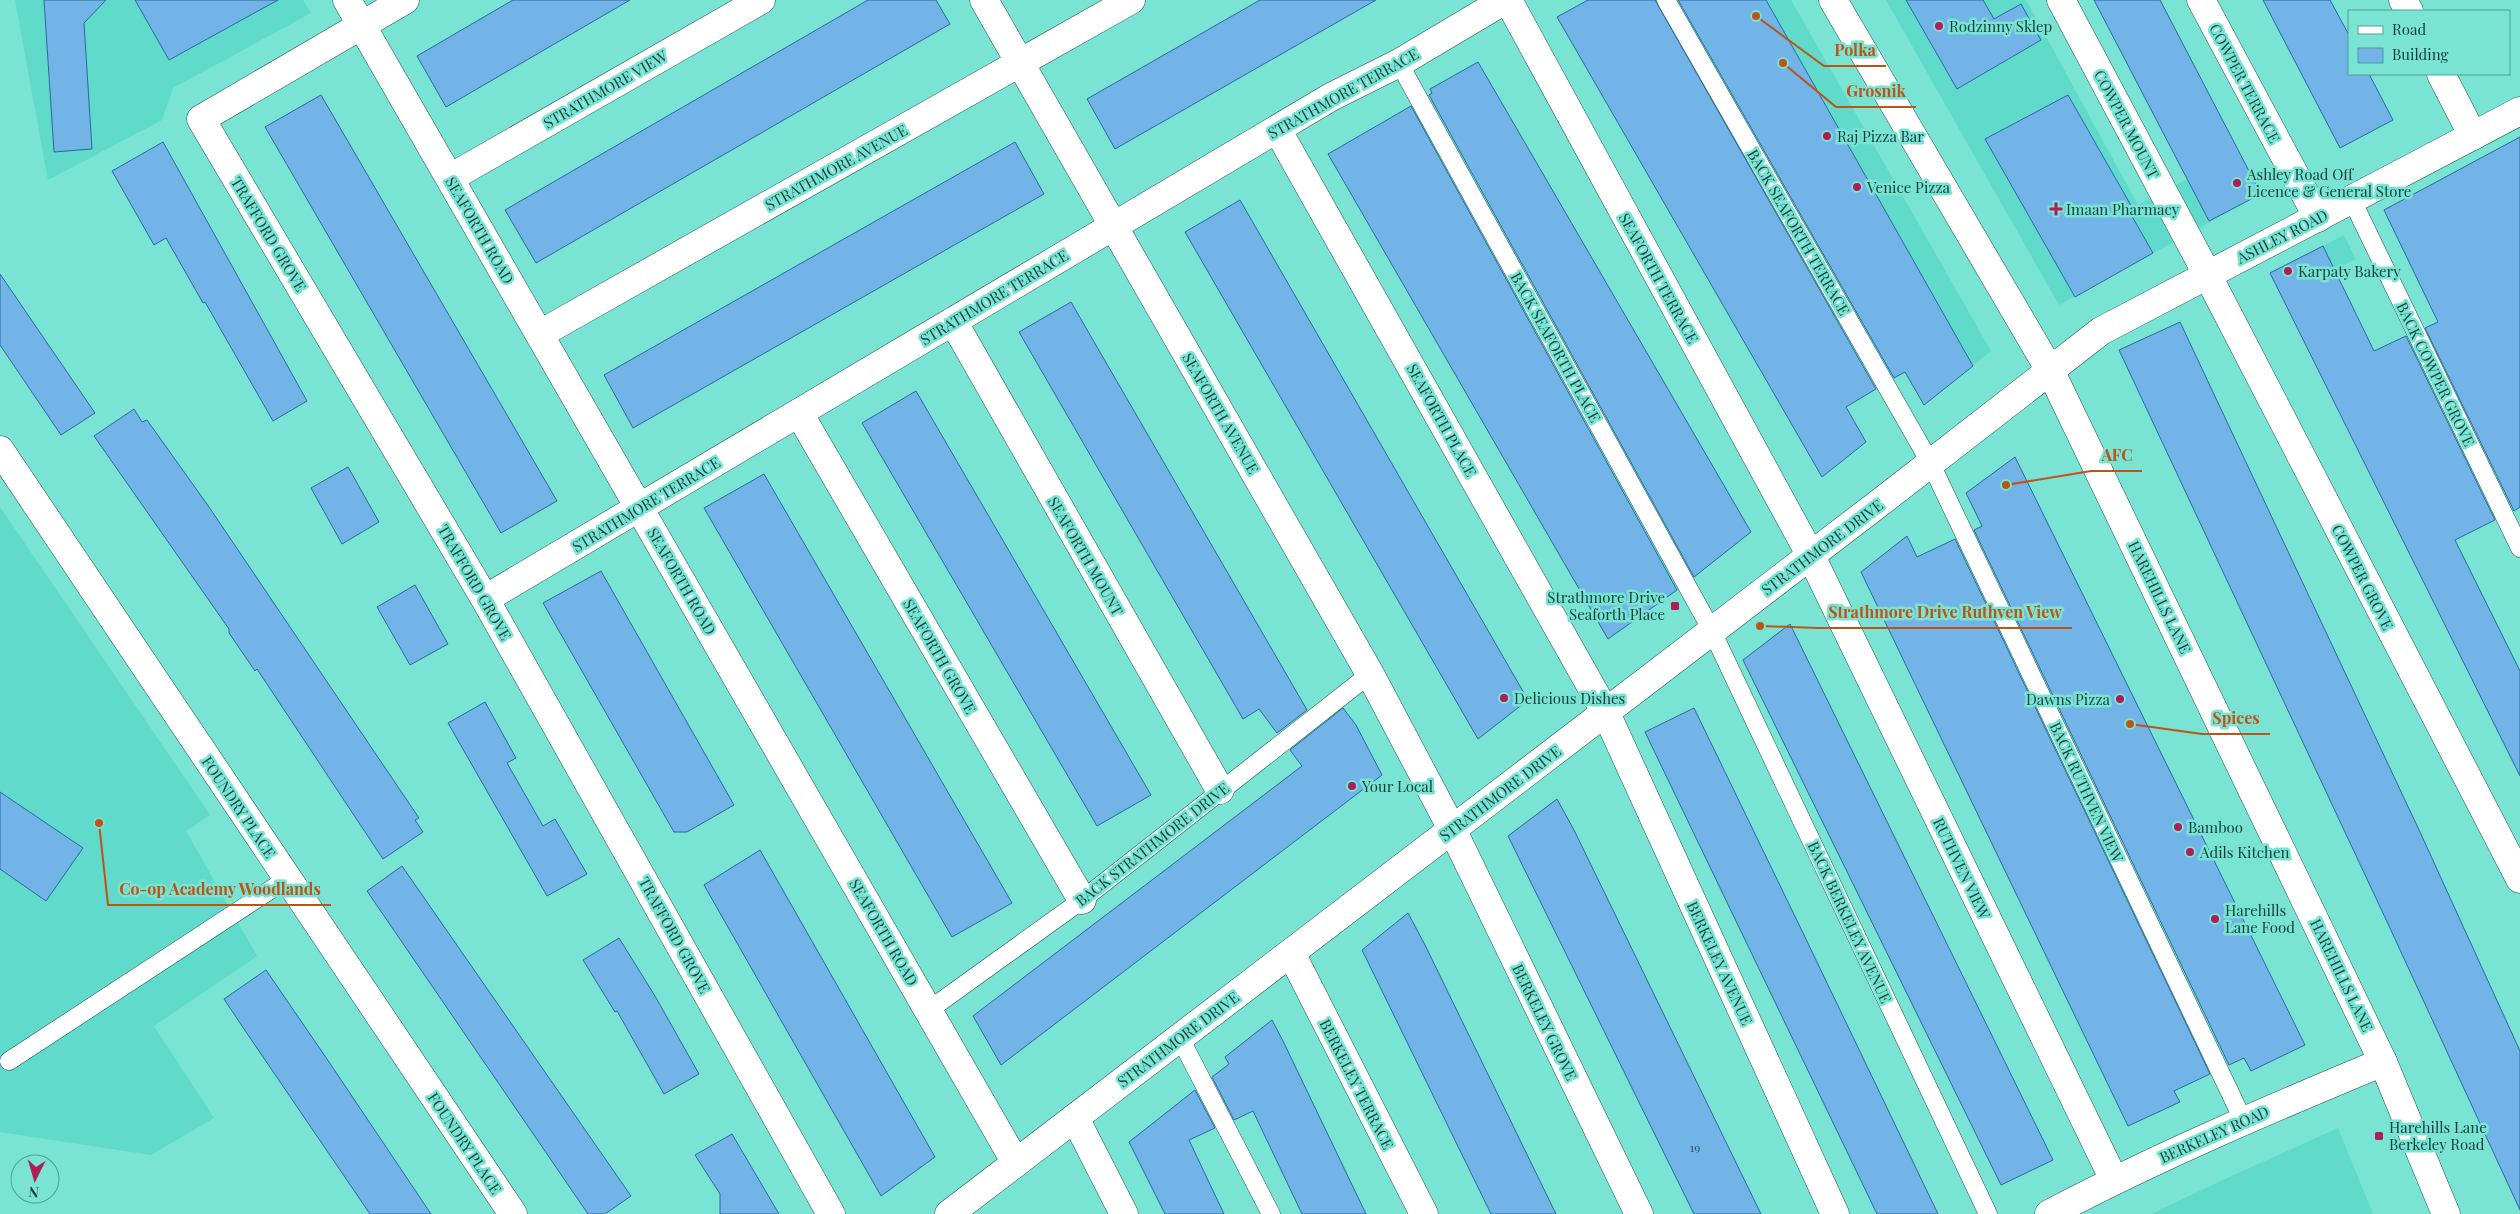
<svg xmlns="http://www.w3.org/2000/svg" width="2520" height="1214" viewBox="0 0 2520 1214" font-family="'Playfair Display',serif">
  <rect width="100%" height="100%" fill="#79e3d4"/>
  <path fill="#60daca" d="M15 0H303L311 13 173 88 162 120 48 180Z
    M1695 0H1791L1991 351 1924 405Z
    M1886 0H2026L2138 205 2239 152 2261 194 2059 305Z
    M2344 235 2356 259 2281 296 2270 273Z
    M0 507 210 815 186 831 257 956 154 1026 214 1118 151 1155 0 1132Z
    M2338 1128 2373 1214H2151L2225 1179Z"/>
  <path fill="#72b3e8" stroke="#286b9b" d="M44 0H106L84 23 92 149 54 152Z
    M135 0H278L169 60Z
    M513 0H630L446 107 417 56Z
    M868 0H936L950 24 536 263 505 210Z
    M1260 0H1376L1115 149 1087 99Z
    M1588 0H1655L1876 389 1846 407 1866 442 1822 477 1557 17Z
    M1678 0H1766L1973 366 1924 405 1905 372 1894 378Z
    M1906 0H1983L1994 19 2021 4 2041 40 1957 89Z
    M2094 0H2160L2261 194 2209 221Z
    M2263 0H2330L2349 35V74H2369L2393 120 2340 148Z
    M1478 62 1751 532 1694 577 1429 95 1432 93 1430 89Z
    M321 95 557 501 501 533 265 127Z
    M2068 95 2133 209 2129 211 2153 253 2075 297 1985 139Z
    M1411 106 1677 590 1608 639 1328 154Z
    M2520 137V507L2514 511 2425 328 2438 322 2384 210Z
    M163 142 307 401 273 421 205 302 203 303 166 238 154 245 112 171Z
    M1015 142 1044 194 633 428 604 375Z
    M1240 200 1528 700 1478 739 1185 232Z
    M2323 246 2374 351 2406 336 2495 520 2455 540 2520 671V776L2270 273Z
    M0 274 95 413 61 435 0 345Z
    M1071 302 1307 710 1277 733 1259 709 1243 719 1019 332Z
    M2180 322 2420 832 2520 1051V1210L2389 926 2119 350Z
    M916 391 1151 795 1097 826 862 423Z
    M134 409 142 422 147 420 209 507 419 818 415 820 423 832 383 859 257 669 255 671 229 633V629L94 436Z
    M2015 457 2305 1045 2251 1071 2244 1058 2229 1065 1974 530 1982 526 1966 493Z
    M348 467 379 522 342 544 311 488Z
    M764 474 1012 903 952 937 704 508Z
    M1907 536 1917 557 1955 539 2210 1074 2174 1091 2180 1102 2128 1126 1861 572Z
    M601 571 734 805 687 832H674L543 603Z
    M415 585 448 644 410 665 377 607Z
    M1790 624 2053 1160 2001 1185 1743 660Z
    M485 702 516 758 507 763 543 826 555 819 587 874 547 896 448 723Z
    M1343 708 1356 725 1382 775 1001 1065 973 1016 1302 766 1290 750Z
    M1694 708 1804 935 1938 1214H1877L1645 732Z
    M0 792 83 848 46 901 0 869Z
    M1557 799 1574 830 1761 1214H1694L1508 836Z
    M760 850 935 1157 881 1196 704 885Z
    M402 866 631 1196 605 1214H588L367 891Z
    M1408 913 1425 945 1556 1214H1491L1362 950Z
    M619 938 655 996 699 1074 664 1094 617 1011 615 1012 583 960Z
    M266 970 327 1059 431 1214H370L244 1029 224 999Z
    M1272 1020 1284 1043 1366 1214H1302L1253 1111 1234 1120 1212 1077 1229 1064 1225 1057Z
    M1195 1090 1215 1128 1189 1140 1224 1214H1165L1129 1142Z
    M732 1134 779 1214H720V1194L695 1155Z"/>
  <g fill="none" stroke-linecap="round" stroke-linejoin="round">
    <g stroke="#1b564f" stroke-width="19">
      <path id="service" d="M1666 0 1931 464 2243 1120
        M1399 63 1712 631 1988 1214
        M2352 200 2520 548
        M929 1010 1082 900 1370 674
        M1180 1038 1271 1214
        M9 1061 287 879"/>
    </g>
    <g stroke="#1b564f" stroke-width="29">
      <path id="minor" d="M347 0 1016 1163
        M405 0 201 119 485 599 831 1214
        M984 0 1370 674 1452 829 1639 1214
        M1508 0 1811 556 2114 1180
        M2061 0 2207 274 2520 879
        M2201 0 2318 218
        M2403 0 2409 11
        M2441 74 2473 136
        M1277 129 1606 713 1835 1214
        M450 178 761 0
        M953 321 1220 790
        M540 334 1131 0
        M799 413 1082 900
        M0 450 513 1214
        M485 599 1331 97 1399 63 1505 0
        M1291 953 1424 1214
        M1075 1118 1124 1214
        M2049 1214C2157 1157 2270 1109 2383 1062"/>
    </g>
    <g stroke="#1b564f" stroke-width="29">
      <path id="tertiary" d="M949 1214 1878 504 2101 331 2520 111"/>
    </g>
    <g stroke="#1b564f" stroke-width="29">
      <path id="secondary" d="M1833 0 2051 372 2383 1062 2446 1214"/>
    </g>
    <use href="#service" stroke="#fff" stroke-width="18"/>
    <use href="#minor" stroke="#fff" stroke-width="28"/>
    <use href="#tertiary" stroke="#fff" stroke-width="28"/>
    <use href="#secondary" stroke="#fff" stroke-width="28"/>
  </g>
  <g fill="#ad1e56" stroke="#79e3d4" stroke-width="2">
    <circle cx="1939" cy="26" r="5"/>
    <circle cx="1827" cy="136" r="5"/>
    <circle cx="2237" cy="183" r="5"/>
    <circle cx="1857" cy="187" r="5"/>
    <path d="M2053.5 201.5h5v5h5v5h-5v5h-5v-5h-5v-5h5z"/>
    <circle cx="2288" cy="271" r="5"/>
    <rect x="1670" y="601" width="10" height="10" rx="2.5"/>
    <circle cx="1504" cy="698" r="5"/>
    <circle cx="2120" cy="699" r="5"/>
    <circle cx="1352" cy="786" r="5"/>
    <circle cx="2178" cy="827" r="5"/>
    <circle cx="2190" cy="852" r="5"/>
    <circle cx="2215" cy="919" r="5"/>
    <rect x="2374" y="1131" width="10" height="10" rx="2.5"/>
  </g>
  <g text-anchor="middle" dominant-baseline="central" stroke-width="5" stroke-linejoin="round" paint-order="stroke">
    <g font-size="12" fill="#285c65">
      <text x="1695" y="1147">19</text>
    </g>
    <g font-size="15" fill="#103f39" stroke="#79e3d4" text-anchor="start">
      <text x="1949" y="26">Rodzinny Sklep</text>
      <text x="1837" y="136">Raj Pizza Bar</text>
      <text x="2247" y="174">Ashley Road Off<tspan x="2247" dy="17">Licence &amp; General Store</tspan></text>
      <text x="1867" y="187">Venice Pizza</text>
      <text x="2066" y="209">Imaan Pharmacy</text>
      <text x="2298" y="271">Karpaty Bakery</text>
      <text x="1665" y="597" text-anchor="end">Strathmore Drive<tspan x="1665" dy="17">Seaforth Place</tspan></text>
      <text x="1514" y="698">Delicious Dishes</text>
      <text x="2110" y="699" text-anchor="end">Dawns Pizza</text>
      <text x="1362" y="786">Your Local</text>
      <text x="2188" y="827">Bamboo</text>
      <text x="2200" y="852">Adils Kitchen</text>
      <text x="2225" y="910">Harehills<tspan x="2225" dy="17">Lane Food</tspan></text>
      <text x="2389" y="1127">Harehills Lane<tspan x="2389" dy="17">Berkeley Road</tspan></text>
    </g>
    <g font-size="15" fill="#103f39" stroke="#79e3d4">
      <text transform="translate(2245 83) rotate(62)">COWPER TERRACE</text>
      <text transform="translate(605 89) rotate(-30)">STRATHMORE VIEW</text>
      <text transform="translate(1343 93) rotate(-29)">STRATHMORE TERRACE</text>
      <text transform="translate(2127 124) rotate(62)">COWPER MOUNT</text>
      <text transform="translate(836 167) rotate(-29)">STRATHMORE AVENUE</text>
      <text transform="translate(480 230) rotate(60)">SEAFORTH ROAD</text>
      <text transform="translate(1799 232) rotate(60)">BACK SEAFORTH TERRACE</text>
      <text transform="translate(269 234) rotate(59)">TRAFFORD GROVE</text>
      <text transform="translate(2282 236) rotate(-27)">ASHLEY ROAD</text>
      <text transform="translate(1659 278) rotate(61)">SEAFORTH TERRACE</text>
      <text transform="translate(994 297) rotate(-31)">STRATHMORE TERRACE</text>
      <text transform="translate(1556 347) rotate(61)">BACK SEAFORTH PLACE</text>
      <text transform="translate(2436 374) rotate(64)">BACK COWPER GROVE</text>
      <text transform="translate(1221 413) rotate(60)">SEAFORTH AVENUE</text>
      <text transform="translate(1442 420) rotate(61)">SEAFORTH PLACE</text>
      <text transform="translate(646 504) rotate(-31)">STRATHMORE TERRACE</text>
      <text transform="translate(1822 547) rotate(-37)">STRATHMORE DRIVE</text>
      <text transform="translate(1086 556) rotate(60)">SEAFORTH MOUNT</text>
      <text transform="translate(2363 577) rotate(63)">COWPER GROVE</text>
      <text transform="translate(682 581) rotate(60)">SEAFORTH ROAD</text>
      <text transform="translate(475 582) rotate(60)">TRAFFORD GROVE</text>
      <text transform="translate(2160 597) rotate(64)">HAREHILLS LANE</text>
      <text transform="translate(940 656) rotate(60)">SEAFORTH GROVE</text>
      <text transform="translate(2087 792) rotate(65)">BACK RUTHVEN VIEW</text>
      <text transform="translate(1500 793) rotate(-37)">STRATHMORE DRIVE</text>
      <text transform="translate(239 807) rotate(56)">FOUNDRY PLACE</text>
      <text transform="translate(1152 844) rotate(-38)">BACK STRATHMORE DRIVE</text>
      <text transform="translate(1962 868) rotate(64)">RUTHVEN VIEW</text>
      <text transform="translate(1850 922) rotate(65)">BACK BERKELEY AVENUE</text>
      <text transform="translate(884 932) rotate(60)">SEAFORTH ROAD</text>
      <text transform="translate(675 935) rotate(61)">TRAFFORD GROVE</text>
      <text transform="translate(1720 963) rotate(65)">BERKELEY AVENUE</text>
      <text transform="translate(2342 975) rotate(64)">HAREHILLS LANE</text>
      <text transform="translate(1545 1022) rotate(64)">BERKELEY GROVE</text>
      <text transform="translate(1178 1039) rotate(-37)">STRATHMORE DRIVE</text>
      <text transform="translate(1357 1084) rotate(63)">BERKELEY TERRACE</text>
      <text transform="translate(2214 1134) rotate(-24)">BERKELEY ROAD</text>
      <text transform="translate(465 1143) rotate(56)">FOUNDRY PLACE</text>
    </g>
  </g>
  <path fill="none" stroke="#bd5415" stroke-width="2" d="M1756 16L1824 66H1886M1783 63L1836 107H1916M2006 485L2091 471H2142M1760 626L1818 628H2072M2130 724L2202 734H2270M99 823L108 905H331"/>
  <g fill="#bd5415" stroke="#79e3d4" stroke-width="2">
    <circle cx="1756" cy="16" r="5"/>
    <circle cx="1783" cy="63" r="5"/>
    <circle cx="2006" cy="485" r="5"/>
    <circle cx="1760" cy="626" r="5"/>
    <circle cx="2130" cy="724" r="5"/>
    <circle cx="99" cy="823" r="5"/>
  </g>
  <g font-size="16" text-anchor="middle" font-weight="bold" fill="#bd5415" stroke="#79e3d4" stroke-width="5" stroke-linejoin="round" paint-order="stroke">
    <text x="1855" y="56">Polka</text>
    <text x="1876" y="97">Grosnik</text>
    <text x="2117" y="461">AFC</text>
    <text x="1945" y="618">Strathmore Drive Ruthven View</text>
    <text x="2236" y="724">Spices</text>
    <text x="220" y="895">Co-op Academy Woodlands</text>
  </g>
  <rect x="2348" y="10" width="162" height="65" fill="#79e3d4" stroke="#4fa196"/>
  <rect x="2358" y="26" width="25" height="8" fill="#ffffff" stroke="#4fa196"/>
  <text x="2392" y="35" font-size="15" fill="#103f39">Road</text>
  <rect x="2358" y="48" width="25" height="15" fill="#72b3e8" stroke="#4fa196"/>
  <text x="2392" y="60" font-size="15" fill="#103f39">Building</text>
  <g transform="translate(35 1179) rotate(185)"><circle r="24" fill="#79e3d4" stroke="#4fa196"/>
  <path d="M0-4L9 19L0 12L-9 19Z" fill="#ad1e56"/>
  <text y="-8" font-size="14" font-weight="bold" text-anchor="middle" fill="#103f39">N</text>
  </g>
</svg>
